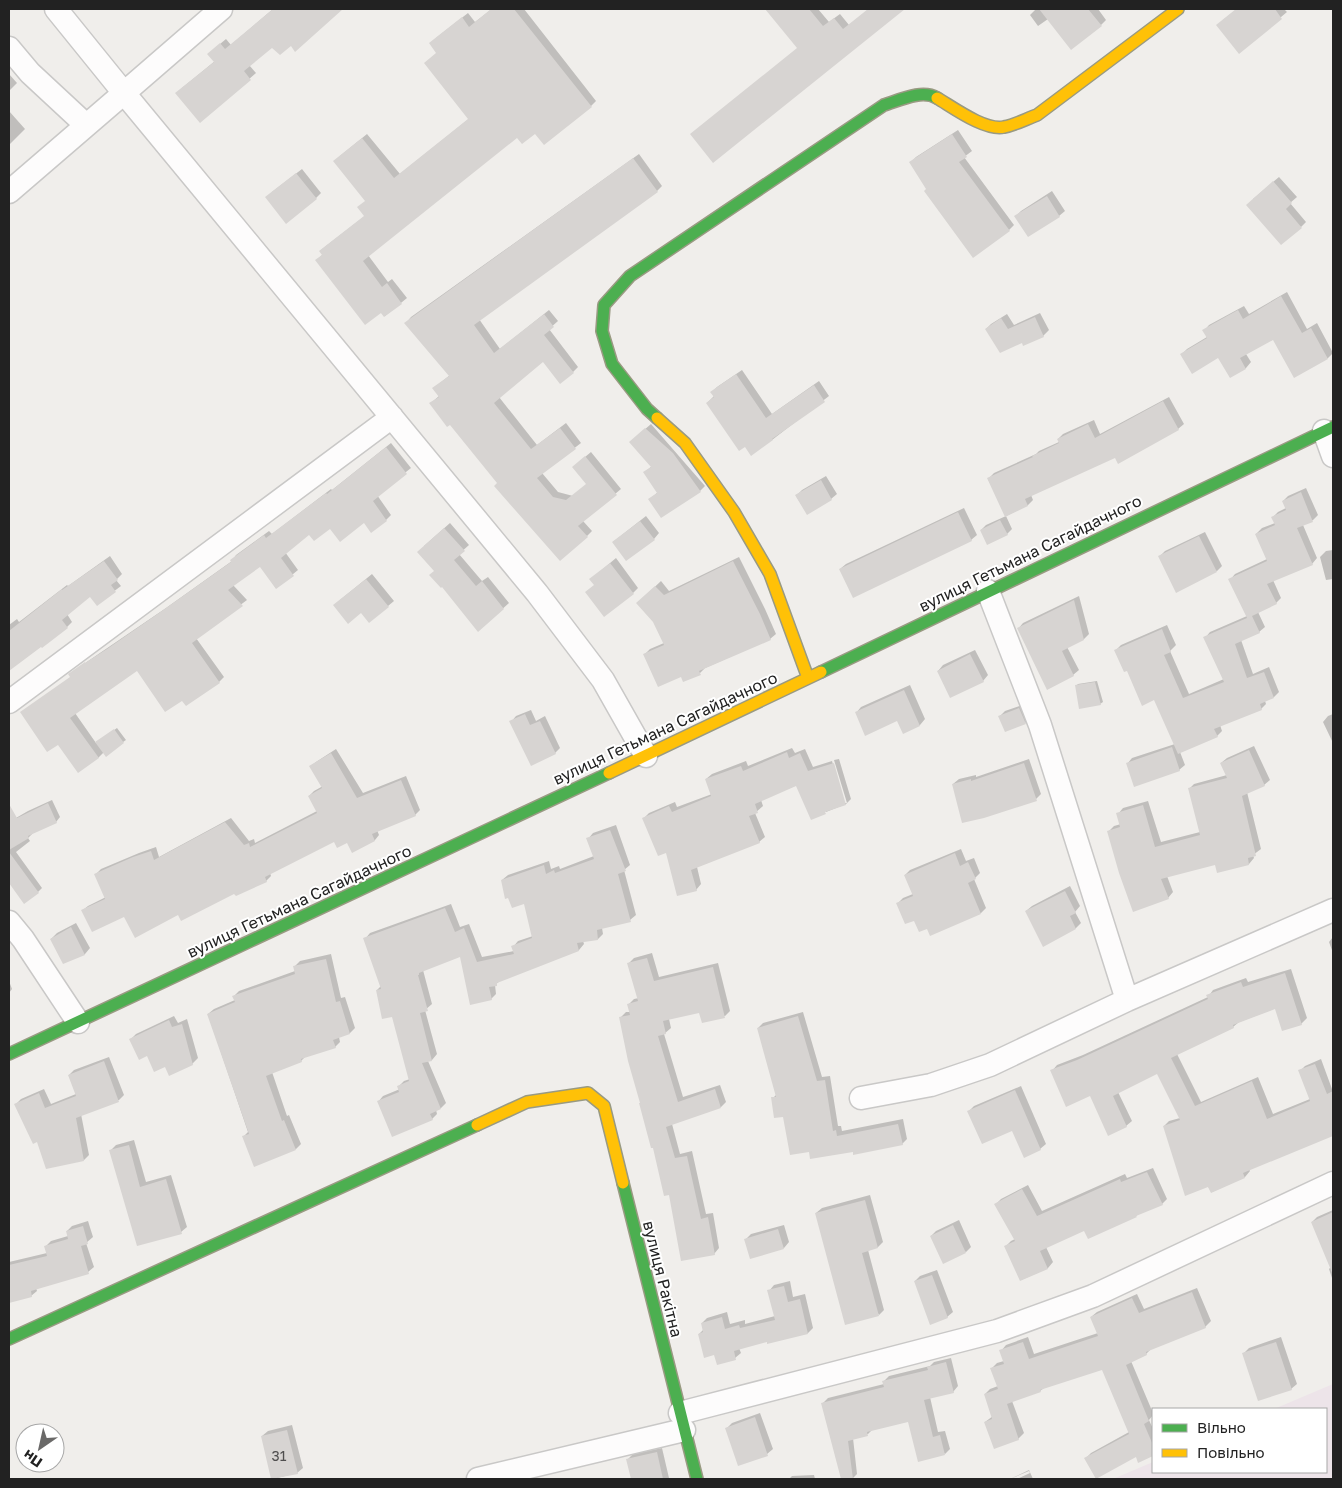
<svg xmlns="http://www.w3.org/2000/svg" width="1342" height="1488" viewBox="0 0 1342 1488" font-family="'Golos Text',sans-serif">
  <rect width="100%" height="100%" fill="#f0eeeb"/>
  <path fill="#ede4e9" d="M1333 1384V1479H1113L1153 1462V1472H1326V1409H1274Z"/>
  <path fill="#0003" d="M273 9H339L340 10 291 44 273 46 249 65 256 73 201 121 182 88 215 61 214 49 226 39 231 45Z
    M492 9H524L596 101 591 106 535 132 517 136 368 255 388 282 392 279 407 298 385 316 317 260 323 254 320 251 326 246 365 216 366 200 340 156 367 134 400 174 470 118 437 52 436 38 468 13 475 22Z
    M767 9H818L829 22 840 14 849 25 869 9H902L897 13 799 47Z
    M1036 9H1098L1106 20 1101 25 1048 19 1038 26 1030 15Z
    M1237 9H1284L1287 12 1239 52 1223 20Z
    M9 74 17 83 9 91Z
    M9 111 25 129 9 145Z
    M958 130 972 151 964 157 1014 225 1009 230 928 189 911 162 916 157Z
    M639 154 662 186 657 191 479 319 500 349 549 310 558 321 549 329 578 367 573 372 543 360 499 397 537 445 566 423 581 443 542 473 558 492 573 496 588 484 579 462 591 452 621 489 583 521 592 531 587 536 498 483 451 423 431 403 439 396 434 388 450 375 406 323 411 317Z
    M302 169 321 193 316 198 272 192Z
    M1279 177 1297 197 1290 203 1306 222 1301 227 1253 199Z
    M1052 191 1065 211 1059 216 1028 236 1016 216 1021 211Z
    M1287 292 1307 329 1317 323 1333 353 1328 358 1295 376 1274 338 1246 354 1251 362 1246 368 1230 377 1219 357 1182 354 1187 349 1207 337 1204 331 1209 325 1244 306 1249 314Z
    M1040 313 1049 330 1043 336 1022 341 986 329 991 324 1007 314 1014 325Z
    M742 370 772 414 819 381 829 396 772 440 745 445 707 403 714 396 712 392 717 387Z
    M1169 397 1184 424 1178 429 1115 456 1031 495 1033 500 1028 505 1006 516 1012 529 1007 534 981 530 986 525 1006 516 988 479 994 473 1036 454 1039 451 1059 442 1058 439 1063 434 1094 420 1100 434Z
    M651 424 705 486 700 491 650 499 658 492 645 472 652 466 636 437Z
    M391 443 411 468 377 495 391 515 386 520 364 521 330 528 309 534 285 552 298 570 276 588 260 565 233 585 247 600 196 638 224 677 219 682 182 699 137 669 75 713 96 743 117 728 126 740 123 742 104 752 98 758 59 743 71 677 75 670 166 608 232 561 236 555 269 531 272 534 331 489 332 490Z
    M826 476 837 494 831 499 807 513 796 496 802 490Z
    M1306 488 1318 515 1313 520 1303 525 1317 558 1312 564 1273 580 1281 598 1276 603 1258 612 1265 627 1259 632 1241 640 1253 674 1269 667 1279 692 1274 697 1265 701 1266 704 1261 709 1220 725 1222 731 1217 736 1180 752 1185 765 1179 770 1127 764 1132 758 1175 744 1155 698 1128 669 1116 650 1121 645 1167 625 1176 645 1170 651 1189 694 1224 679 1205 638 1210 632 1247 616 1230 580 1235 574 1267 559 1256 534 1262 528 1275 523 1273 517 1278 512 1286 508 1283 501 1288 496Z
    M964 508 977 535 971 540 840 569 846 564Z
    M646 516 659 533 654 539 613 542Z
    M450 523 469 545 459 554 482 581 488 577 509 603 479 630 442 585 424 546Z
    M1205 532 1222 566 1217 571 1160 556 1165 551Z
    M1333 550V579L1326 580 1320 557 1326 551Z
    M110 556 122 574 116 580 121 586 97 604 91 595 67 614 72 622 67 627 9 670V625L17 619 19 622 67 585 68 586Z
    M739 557 765 609 776 634 770 639 705 668 700 673 682 675 644 655 650 649 664 643 643 598 661 581 669 591Z
    M616 558 638 588 633 593 591 579Z
    M372 574 394 601 388 606 361 612 340 600Z
    M1079 596 1089 634 1084 639 1067 647 1079 670 1073 675 1018 629 1023 623Z
    M975 650 988 675 983 681 938 671 943 665Z
    M1097 681 1103 702 1100 704 1076 686 1078 684Z
    M910 685 925 719 920 725 903 732 898 720 856 713 861 707Z
    M1025 704 1030 718 1025 723 1000 716 1005 711Z
    M531 710 536 721 545 716 560 748 555 753 511 722 516 716Z
    M1333 714V743L1323 722 1328 716Z
    M1254 746 1270 780 1264 785 1247 792 1261 849 1253 855 1254 858 1249 864 1216 863 1167 876 1173 892 1168 898 1109 831 1114 826 1121 824 1118 814 1123 808 1148 801 1161 842 1200 832 1189 789 1194 784 1227 775 1221 763 1227 758Z
    M792 748 795 753 805 749 813 767 832 761 844 803H847L834 760 839 759 851 799 846 804 826 812 818 786 797 785 761 800 763 806 755 813 765 837 759 842 697 867 701 884 696 890 667 851 644 818 649 813 675 802 677 807 712 794 706 779 712 774 746 761 748 766Z
    M336 749 363 793 406 776 420 810 415 815 377 830 379 835 375 840 352 851 348 841 334 840 270 873 271 876 266 881 179 914 124 916 83 910 88 906 106 897 96 874 101 869 139 853 156 847 159 857 231 818 249 841 254 839 255 843 317 811 309 796 314 791 323 786 311 766 316 762Z
    M1029 759 1041 794 1036 799 953 784 959 779 976 775V777Z
    M52 800 60 817 56 822 33 833 28 838 30 841 16 852 42 888 38 892 12 885 9 879V822L28 811Z
    M616 825 630 865 624 870 636 915 630 920 602 928 603 934 598 939 583 941 584 944 579 950 502 979 495 985 496 994 491 999 461 956 423 970 432 1004 425 1010 437 1054 432 1060 428 1061 446 1103 441 1108 436 1110 437 1114 432 1119 378 1102 383 1096 400 1089 398 1087 404 1081 410 1079 393 1015 377 990 381 986 365 939 370 933 451 904 460 927 469 924 482 957 514 951 513 947 518 941 533 936 525 903 502 880 508 875 549 861 551 869 559 866 560 869 594 856 588 839 593 833Z
    M961 849 966 861 974 858 980 873 974 879 986 908 981 913 928 927 914 919 898 903 903 898 913 894 905 875 910 870Z
    M1070 886 1080 906 1075 912 1081 923 1076 928 1043 945 1026 911 1032 906Z
    M76 923 90 948 85 954 64 962 51 939 57 933Z
    M1333 937V953L1329 942Z
    M652 953 659 977 718 963 730 1011 725 1016 700 1011 669 1019 671 1028 664 1034 683 1097 720 1085 726 1102 721 1107 672 1124 680 1154 692 1151 706 1214 713 1213 719 1248 714 1254 670 1193 620 1018 626 1012H630L629 1004 634 999 639 998 628 964 634 958Z
    M331 954 341 998 345 997 355 1028 350 1033 339 1037 340 1042 335 1047 305 1057 301 1061 272 1072 287 1116 289 1115 301 1144 296 1149 243 1137 248 1132 208 1014 214 1009 235 1000 234 996 239 991 295 971 294 967 300 961Z
    M1291 969 1307 1018 1301 1024 1276 1008 1239 1022 1233 1027 1177 1054 1201 1102 1258 1077 1273 1114 1310 1099 1300 1071 1305 1066 1321 1059 1332 1089H1333V1137L1332 1135 1249 1169 1250 1171 1245 1177 1212 1192 1164 1126 1169 1121 1180 1118 1158 1072 1118 1092 1132 1121 1126 1126 1091 1095 1052 1071 1057 1065 1083 1055 1208 997 1213 990 1246 978 1248 982Z
    M9 981 12 989 9 993Z
    M803 1012 822 1077 830 1076 838 1126H841L842 1131 903 1119 907 1139 902 1144 854 1150 810 1151 773 1098 777 1094 758 1028 763 1023Z
    M174 1016 178 1023 187 1019 198 1058 192 1064 147 1054 130 1040 136 1034Z
    M109 1057 124 1095 119 1100 81 1114 89 1155 84 1160 38 1140 16 1104 21 1099 44 1089 51 1104 76 1094 69 1075 74 1070Z
    M1021 1086 1046 1144 1040 1149 1013 1129 969 1111 974 1106Z
    M134 1140 146 1182 171 1175 187 1227 181 1232 138 1245 110 1151 116 1145Z
    M1153 1168 1167 1199 1162 1204 1139 1213 1136 1216 1089 1237 1085 1229 1046 1247 1053 1262 1048 1268 1021 1280 1006 1246 1011 1241 1015 1239 996 1204 1001 1199 1028 1185 1042 1211 1125 1174 1127 1178Z
    M870 1195 883 1242 878 1247 868 1250 884 1310 879 1315 816 1213 822 1208Z
    M1333 1210V1281L1329 1269 1331 1267 1312 1222 1317 1217Z
    M959 1220 971 1247 966 1252 931 1236 936 1231Z
    M88 1221 93 1237 86 1243 94 1267 88 1272 36 1288 37 1291 31 1296 9 1301V1262L47 1253 45 1247 51 1241 68 1236 67 1231 72 1226Z
    M784 1225 789 1242 784 1248 746 1239 751 1234Z
    M937 1270 953 1312 947 1317 915 1281 920 1276Z
    M790 1281 793 1297 805 1294 813 1328 808 1333 768 1343V1340L739 1348 741 1353 735 1358 715 1354 699 1334 704 1329 702 1323 707 1318 727 1312 730 1324 745 1320V1324L775 1316 769 1291 774 1285Z
    M1197 1288 1211 1321 1205 1327 1152 1348 1146 1354 1131 1361 1153 1413V1415L1149 1420 1153 1429V1454L1139 1461 1136 1456 1086 1458 1091 1453 1129 1432 1102 1368 1044 1388 1040 1391 1012 1401 1024 1433 1018 1439 985 1422 993 1416 985 1394 990 1389 998 1386 992 1368 997 1363 1004 1361 1001 1351 1006 1345 1028 1337 1034 1354 1098 1333 1091 1317 1097 1312 1137 1294 1144 1309Z
    M1281 1337 1297 1384 1291 1389 1244 1353 1249 1348Z
    M951 1358 958 1386 953 1392 930 1397 938 1432 945 1431 950 1449 945 1454 909 1421 872 1430 868 1434 853 1438 857 1474 852 1479H842L822 1404 828 1398 884 1384V1381L889 1376 930 1366 934 1362Z
    M760 1413 773 1449 767 1454 727 1428 732 1423Z
    M292 1425 303 1468 297 1473 273 1479 262 1436 268 1431Z
    M662 1448 669 1478 632 1479 627 1460 633 1454Z
    M1029 1470 1033 1479H1017L1030 1473 1029 1471 1010 1479Z
    M814 1475 815 1479H789L792 1476Z"/>
  <path fill="#d7d4d2" d="M273 9H343L295 52 291 46 280 55 272 48 244 71 251 80 200 123 175 93 214 62 207 54 220 43 225 49Z
    M491 9H514L592 107 544 145 535 134 522 144 517 138 363 261 382 287 387 283 402 304 384 317 381 313 365 325 315 260 322 255 319 251 364 216 357 207 365 201 333 161 362 138 394 178 468 119 424 63 436 53 429 43 462 17 469 27Z
    M765 9H809L823 26 834 18 843 29 868 9H905L713 163 690 134 797 48Z
    M1039 9H1088L1102 26 1071 50Z
    M1236 9H1275L1282 19 1239 54 1216 25Z
    M952 134 967 157 959 162 1010 231 973 258 924 191 926 189 909 162Z
    M633 158 658 192 474 325 494 353 544 314 554 327 544 335 574 373 560 384 543 362 494 403 531 449 560 428 576 449 537 478 553 497 566 500 586 484 572 467 585 456 617 495 578 526 588 537 560 561 494 486 497 483 450 425 447 427 429 403 439 397 432 388 449 376 404 323Z
    M296 173 317 199 286 224 265 197Z
    M1273 181 1292 203 1286 209 1302 228 1281 245 1246 205Z
    M1047 196 1060 217 1028 237 1014 216Z
    M1281 296 1302 333 1311 328 1328 359 1294 378 1273 340 1240 358 1246 369 1230 378 1218 358 1192 374 1180 354 1207 338 1202 330 1238 310 1243 319Z
    M1035 317 1044 337 1023 346 1022 343 1000 353 985 329 1001 318 1008 329Z
    M736 374 766 418 814 385 825 402 772 439 773 440 751 456 745 447 739 451 706 403 714 397 710 392Z
    M1163 401 1179 430 1118 464 1115 458 1025 499 1028 506 1005 517 987 478 1033 457 1032 456 1059 443 1057 439 1088 424 1095 438Z
    M645 428 673 453 701 492 661 518 648 499 657 493 643 472 651 467 629 442Z
    M386 447 407 474 373 501 387 521 371 533 364 523 340 542 330 529 314 541 309 535 281 558 294 576 276 589 260 567 228 590 243 606 192 643 220 683 186 706 182 701 165 712 137 671 70 718 99 758 78 773 58 745 47 752 20 712 70 677 68 674 85 662V663L107 649 159 613 231 562 230 560 264 535 266 538 326 493 327 494Z
    M821 480 832 500 807 515 795 495Z
    M1301 492 1313 522 1297 528 1313 565 1267 584 1277 604 1252 616 1260 633 1235 644 1247 678 1264 672 1274 698 1260 704 1262 710 1214 729 1218 737 1178 754 1154 700 1142 706 1127 671 1124 672 1114 650 1162 629 1171 652 1164 655 1183 698 1224 682 1203 637 1247 618 1228 579 1267 561 1255 534 1275 525 1271 517 1286 510 1282 501Z
    M958 512 972 541 853 598 839 569Z
    M1000 520 1008 535 987 545 980 530Z
    M640 521 655 540 626 561 612 542Z
    M444 528 465 551 454 560 476 586 482 581 504 609 478 632 442 587 441 588 429 575 434 571 417 552Z
    M1199 536 1217 572 1176 593 1158 556Z
    M104 561 118 580 111 585 116 592 97 606 90 597 62 620 68 628 42 648 41 647 9 671V631L62 589V590Z
    M733 561 760 614 771 640 699 671 701 675 683 682 681 677 658 687 643 654 664 645 653 622 636 603 655 586 664 595Z
    M610 563 634 594 604 617 585 592 594 585 589 579Z
    M366 579 389 607 369 623 361 613 348 624 333 605Z
    M1074 600 1084 640 1062 651 1074 676 1047 690 1017 628Z
    M970 654 984 682 950 698 937 671Z
    M1095 682 1101 705 1079 709 1075 685Z
    M904 690 920 726 903 734 897 721 865 736 855 712Z
    M1019 708 1026 724 1005 732 998 716Z
    M525 714 530 725 540 721 556 754 531 766 509 721Z
    M114 729 124 743 106 757 95 742Z
    M1172 747 1180 771 1134 787 1126 763Z
    M1249 750 1265 786 1242 796 1256 856 1248 858 1249 865 1217 873 1215 865 1161 879 1169 899 1133 912 1119 873 1107 831 1120 827 1116 813 1143 805 1155 847 1200 835 1188 788 1227 778 1220 763Z
    M787 752 789 758 800 753 808 771 834 763 846 805 825 812 826 814 811 820 796 786 755 804 758 813 749 816 760 843 691 870 697 891 677 896 666 853 658 856 642 818 669 806 672 812 711 796 705 779 741 766 743 771Z
    M331 753 357 798 401 780 416 816 372 834 375 841 352 853 347 843 337 848 334 842 265 877 267 882 236 896 234 894 181 921 178 915 135 938 124 917 92 932 81 910 105 899 94 874 133 857 151 851 154 860 225 822 244 845 249 843 250 847 317 813 308 796 322 788 309 766Z
    M1024 763 1037 801 984 818 962 823 952 784 971 779V781Z
    M48 803 57 823 28 836 29 838 9 850V804L17 818Z
    M610 830 626 871 618 874 631 922 597 930 598 940 577 943 579 951 497 983V986L489 987 492 1000 470 1005 460 957 419 973V975H418L428 1011 420 1013 432 1061 422 1063 441 1109 430 1114 433 1120 392 1137 377 1101 399 1092 397 1086 409 1081 392 1017 382 1019 376 990 381 989 363 938 445 908 455 932 464 928 477 962 514 954 511 946 532 938 524 904 512 908 508 898 505 899 501 880 544 865 546 874 554 870 555 873 594 859 586 838Z
    M9 852 39 893 24 904 9 883Z
    M955 853 960 866 968 862 976 879 968 883 981 914 930 936 927 929 919 932 914 921 905 924 896 903 913 896 904 875Z
    M1065 891 1076 913 1070 916 1076 929 1043 947 1025 911Z
    M71 927 85 955 63 964 50 939Z
    M647 958 654 981 713 967 725 1018 702 1023 699 1013 663 1021 666 1034 658 1036 678 1102 715 1089 721 1108 666 1127 675 1158 687 1156 701 1219 708 1217 715 1255 681 1261 669 1195 664 1196 653 1148H651L639 1103H640L628 1061 619 1017 630 1015 627 1004 638 1001 627 963Z
    M326 959 336 1002 340 1001 350 1034 333 1040 336 1048 301 1059 302 1062 266 1076 282 1121 284 1120 296 1150 254 1167 242 1136 249 1134 207 1014 235 1002 232 996 295 974 293 966Z
    M1285 973 1302 1025 1282 1031 1275 1009 1233 1025 1234 1028 1171 1058 1195 1106 1252 1081 1267 1119 1310 1101 1298 1070 1315 1064 1327 1094 1333 1091V1136L1243 1173 1245 1178 1211 1193 1208 1187 1185 1196 1163 1126 1180 1120 1157 1074 1113 1096 1127 1127 1108 1136 1090 1096 1066 1107 1050 1070 1077 1060 1208 999 1206 995 1241 982 1243 987Z
    M798 1016 817 1081 825 1080 833 1131 836 1130 837 1136 898 1124 903 1145 853 1155V1152L810 1159 809 1152 790 1155 783 1117 774 1118 771 1097H776L757 1028Z
    M169 1020 172 1027 182 1024 193 1065 169 1076 165 1067 154 1072 147 1056 139 1060 129 1039Z
    M104 1061 119 1102 76 1118 84 1161 46 1169 37 1142 33 1144 14 1104 39 1093 45 1108 76 1096 68 1075Z
    M1015 1090 1041 1150 1024 1158 1012 1131 982 1144 967 1111Z
    M129 1145 140 1187 166 1179 182 1234 137 1246 109 1150Z
    M1147 1172 1163 1205 1136 1216 1137 1217 1088 1239 1084 1231 1040 1251 1048 1269 1020 1281 1004 1246 1015 1241 994 1204 1022 1189 1037 1216 1120 1179 1121 1182Z
    M865 1200 878 1248 862 1253 879 1316 845 1325 815 1213Z
    M1333 1212V1275L1311 1222Z
    M953 1225 966 1253 943 1264 930 1236Z
    M83 1226 88 1244 81 1246 89 1274 31 1291 32 1297 9 1303V1265L47 1256 44 1246 68 1239 66 1231Z
    M778 1229 784 1249 750 1259 744 1239Z
    M932 1275 948 1318 930 1325 914 1281Z
    M784 1286 788 1302 800 1299 808 1334 767 1344V1342L734 1351 736 1360 717 1365 714 1355 704 1358 698 1334 703 1332 701 1323 722 1317 725 1329 739 1325 740 1328 775 1320 767 1290Z
    M1192 1292 1206 1328 1146 1352 1147 1355 1126 1365 1149 1421 1144 1424 1153 1445V1456L1138 1463 1136 1457 1096 1479 1084 1458 1129 1434 1102 1370 1040 1390 1041 1392 1007 1404 1019 1440 994 1449 984 1422 992 1419 984 1394 998 1389 990 1368 1004 1364 999 1350 1023 1342 1029 1359 1098 1336 1090 1317 1132 1298 1139 1313Z
    M1276 1342 1292 1390 1258 1401 1242 1353Z
    M946 1362 954 1393 924 1400 933 1437 940 1435 945 1455 918 1462 908 1422 867 1432 868 1436 848 1441 853 1479H841L821 1403 884 1387 882 1381 928 1370 927 1367Z
    M755 1417 768 1456 738 1466 725 1428Z
    M287 1430 298 1474 271 1479 261 1436Z
    M657 1452 663 1479H631L626 1459Z"/>
  <g fill="none" stroke-linecap="round" stroke-linejoin="round">
    <g stroke="#c9c8c7" stroke-width="25">
      <path id="street" d="M56 9 124 93 221 9
        M9 48 30 73 86 125
        M9 192 124 93 537 593 603 680 646 756
        M1324 431 1333 456
        M988 591 1040 725 1127 1000
        M9 702 392 417
        M9 922 23 939 78 1022
        M861 1098 931 1085 990 1065 1127 1000 1333 910
        M680 1413 997 1331 1093 1296 1333 1183
        M478 1479 684 1430"/>
    </g>
    <g stroke="#999a82" stroke-width="14">
      <path id="fast" d="M657 418 647 409 612 364 602 331 604 305 630 276 884 105C900 100 922 89 937 98
        M821 672 1333 427
        M9 1054 609 773
        M623 1183 697 1479
        M9 1339 477 1125"/>
    </g>
    <g stroke="#999a82" stroke-width="14">
      <path id="slow" d="M937 98C954 108 985 131 1004 127 1015 125 1026 119 1037 115L1178 9
        M657 418 685 443 734 512 770 574 808 678
        M609 773 821 672
        M477 1125 527 1102 588 1093 604 1106 623 1183"/>
    </g>
    <use href="#street" stroke="#fdfcfc" stroke-width="22"/>
    <use href="#fast" stroke="#4caf50" stroke-width="11"/>
    <use href="#slow" stroke="#ffc107" stroke-width="11"/>
  </g>
  <g text-anchor="middle" dominant-baseline="central" stroke-width="4" stroke-linejoin="round" paint-order="stroke">
    <g font-size="14" fill="#4f4e4e">
      <text x="279" y="1455">31</text>
    </g>
    <g font-size="16" fill="#222" stroke="#fff">
      <text transform="translate(1030 553) rotate(-26)">вулиця Гетьмана Сагайдачного</text>
      <text transform="translate(665 728) rotate(-25)">вулиця Гетьмана Сагайдачного</text>
      <text transform="translate(299 901) rotate(-25)">вулиця Гетьмана Сагайдачного</text>
      <text transform="translate(663 1279) rotate(76)">вулиця Ракітна</text>
    </g>
  </g>
  <rect width="1342" height="1488" fill="none" stroke="#222222" stroke-width="20"/>
  <rect x="1152" y="1408" width="175" height="65" fill="#ffffff" stroke="#a7a7a7"/>
  <rect x="1162" y="1424" width="25" height="8" fill="#4caf50" stroke="#a7a7a7"/>
  <text x="1197" y="1433" font-size="15" fill="#222222">Вільно</text>
  <rect x="1162" y="1449" width="25" height="8" fill="#ffc107" stroke="#a7a7a7"/>
  <text x="1197" y="1458" font-size="15" fill="#222222">Повільно</text>
  <g transform="translate(40 1448) rotate(214)"><circle r="24" fill="#ffffff" stroke="#a7a7a7"/>
  <path d="M0-4L9 19L0 12L-9 19Z" fill="#6a6968"/>
  <text y="-8" font-size="14" font-weight="bold" text-anchor="middle" fill="#222222">Пн</text>
  </g>
</svg>
